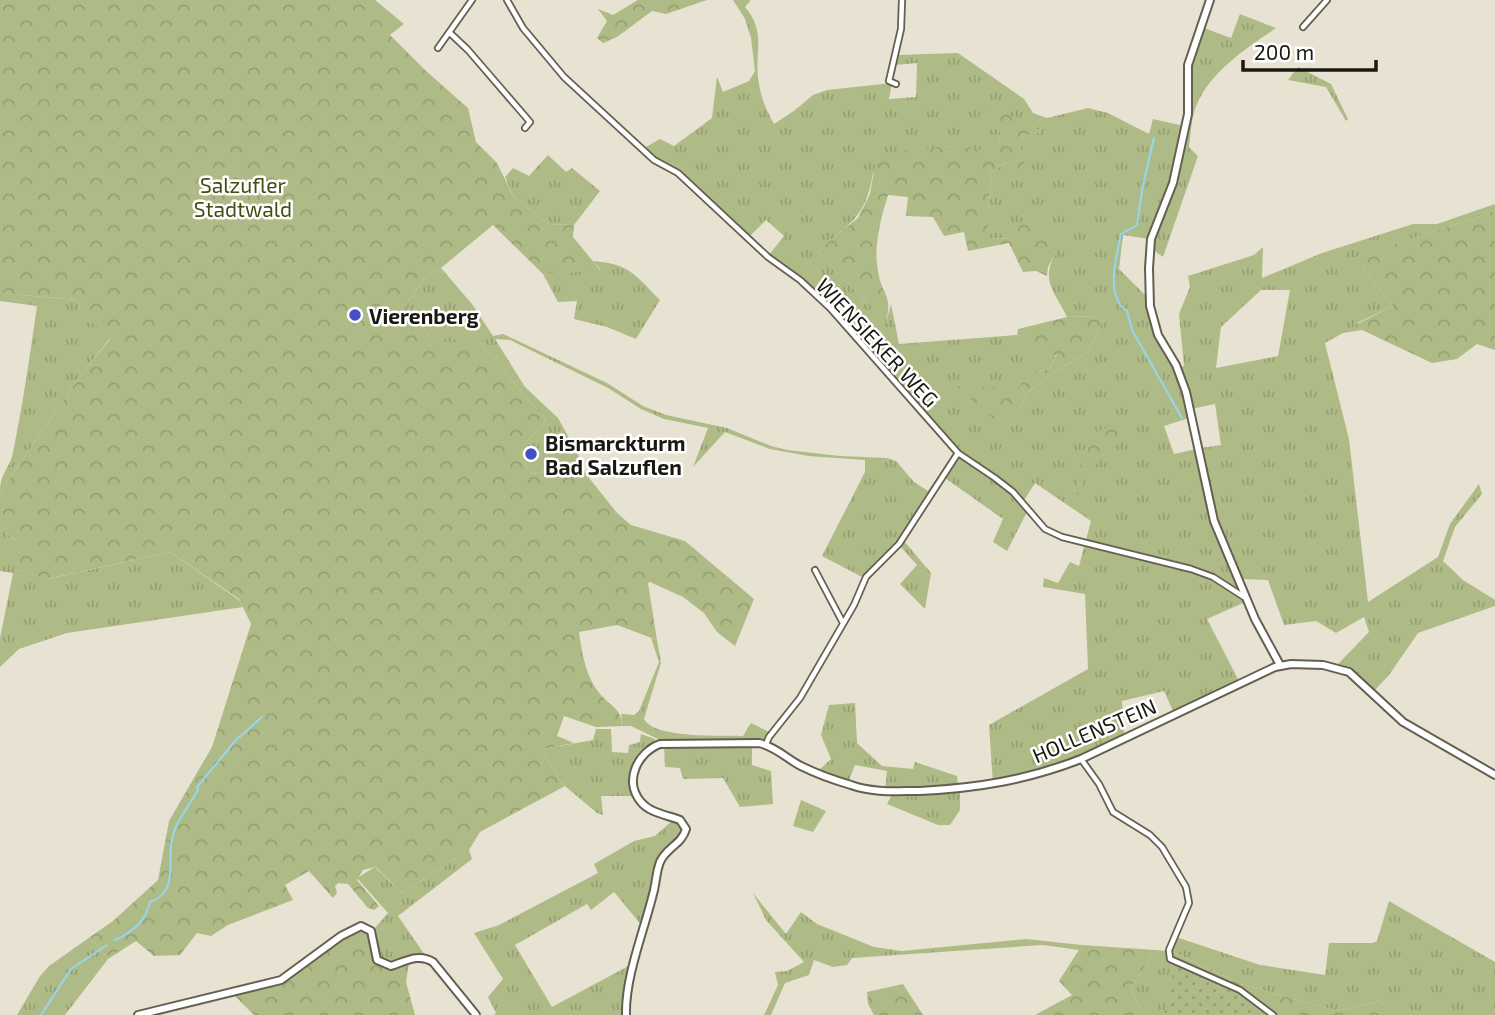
<svg xmlns="http://www.w3.org/2000/svg" width="1495" height="1015" viewBox="0 0 1495 1015" font-family="'Exo 2',sans-serif">
  <defs>
    <pattern id="grass-tufts" width="24" height="20" patternUnits="userSpaceOnUse" patternTransform="scale(1.75)"><rect width="24" height="20" fill="#afbb86"/><path d="M3 7l-1-3M5 7V3M7 7l1-3M15 17l-1-3M17 17v-4M19 17l1-3" fill="none" stroke="#96a073"/></pattern>
    <pattern id="forest-crowns" width="20" height="18" patternUnits="userSpaceOnUse" patternTransform="scale(1.75)"><rect width="20" height="18" fill="#afbb86"/><path d="M2 6a3 3 0 1 1 6 0M12 15a3 3 0 1 1 6 0" fill="none" stroke="#96a073"/></pattern>
    <pattern id="park-dots" width="8" height="8" patternUnits="userSpaceOnUse" patternTransform="scale(1.75)"><rect width="8" height="8" fill="#afbb86"/><path d="M2 2h.1M6 6h.1" fill="none" stroke="#96a073" stroke-width="1.8" stroke-linecap="round"/></pattern>
  </defs>
  <rect width="100%" height="100%" fill="#e8e2d3"/>
  <path fill="url(#grass-tufts)" fill-rule="evenodd" d="M733 0H751L745 7C766 32 755 49 758 77 760 95 765 108 774 124L795 110 813 95 827 90 892 83 889 99 916 97 917 63 896 65 897 55 958 53 1024 99 1033 113 1047 118 1088 108 1108 113 1149 134 1153 119 1184 126 1170 179 1151 226 1149 239 1123 235 1119 269 1147 297 1149 313 1157 336 1180 377 1189 418 1164 426 1174 454 1196 449 1212 520 1243 603 1207 619 1239 681 1173 711 1164 691 1122 701 1124 736C1080 758 1041 772 993 783L989 725 1088 669 1085 594 1043 587 1044 578 1058 583 1070 562 1079 566 1091 521 1035 483 1023 502 996 476 959 452 801 279 769 255 784 236 766 220 750 236 695 189 679 172 655 158 644 148 660 139 674 146 712 118 717 77 723 92 749 81 755 71 751 38 745 19ZM1025 121 1041 132 1019 138 1006 163 992 172 988 210V239L1012 238 1056 252C1040 281 1054 290 1067 317L1104 316 1089 352 1049 375 1026 394 1017 416 1026 374 1049 369 1057 353 1031 339 1017 335 899 344 891 304 886 323 817 251C850 224 866 217 873 173L946 146 996 152 1001 133Z
    M1240 14 1276 28C1247 48 1212 70 1197 104 1191 116 1191 134 1189 147L1198 156 1163 257 1152 249 1178 173 1185 142 1190 65 1204 28 1231 38Z
    M1298 67 1331 84 1348 119 1346 121 1326 87 1288 80Z
    M548 155 566 172 572 168 600 191 574 225 548 224 513 196 505 177 513 168 529 176Z
    M1495 204V211L1349 260 1362 268 1393 306 1357 323 1362 330 1343 333 1325 343 1349 439 1368 602 1438 557 1450 524 1479 484 1482 494 1455 527 1443 561 1463 580 1495 600V606L1418 633 1389 675 1374 691 1350 670 1338 664 1369 632 1364 617 1336 633 1316 621 1284 625 1268 580 1239 579 1216 519 1200 448 1221 445 1215 404 1191 409 1179 367 1184 366 1179 314 1190 287 1188 276 1254 255 1263 247 1262 278 1322 253 1413 224H1437ZM1261 290H1290L1278 356 1216 368 1221 327Z
    M593 261C630 264 635 275 660 300L636 339 607 327 574 319 577 301 558 302 543 274 601 270Z
    M441 268 472 304 493 336 503 334 607 383 643 406 666 415 727 428 771 446 787 450 840 456 887 458 896 461 914 482 928 491 954 452 994 478 1010 492 1027 512 1007 551 993 542 1003 519 945 478 904 541 931 573 925 609 900 584 917 565 900 546 864 578 822 556 865 472V460L808 456 770 449 725 432 693 467 708 428 664 419 641 409 608 388 510 340 495 339 525 387 558 418 578 454 580 462 533 474 521 460 522 447 546 420 479 342H434L406 305 425 277Z
    M0 293 78 300 80 310 110 338 84 371 0 492C0 472 10 469 13 452 23 403 30 355 37 306L0 301Z
    M0 529 18 542V570L48 579 170 552 239 600 243 607 67 633 19 649 0 667V638L13 573 0 571Z
    M651 638 657 640 661 663 644 719C655 739 721 735 743 736L751 723 771 733 764 741 660 740 631 726H623L621 714 634 715 639 711 659 662Z
    M855 703 857 743 882 766 913 769 915 762 957 776 958 787 885 789 887 771 855 765 848 783 818 771 831 759 821 735 829 705Z
    M596 729H611L612 752 628 753 629 745 640 742 641 734 655 739V743C633 755 630 772 634 796H601L603 815 597 813 565 786 543 754 544 749 593 740Z
    M752 744V765L771 771 773 804 740 807 723 778 683 779 680 768 665 767 664 746Z
    M960 792V810L950 825H938L887 804 893 793Z
    M801 800 826 811 813 832 793 826Z
    M674 819 683 826V833L663 853 643 927 614 892 591 910 587 904 515 945 552 1007 632 964 624 1015H494L496 1013 488 997 503 979 474 933 499 925 598 873 594 864 634 841 655 836Z
    M469 850 472 859 398 916 425 955C390 959 378 983 373 930L388 913 357 878 375 867 402 893Z
    M753 893 786 934 801 912 817 924 874 947 902 951 1026 939 1082 945 1079 950 1043 945 852 958 847 965 833 967 814 960 809 975 785 983 771 1015H764L778 985 775 972 787 971 804 962 766 920Z
    M1389 901 1495 962V1015H1395L1380 1001 1337 1011 1241 984 1171 951 1176 937 1260 965 1325 975 1329 943H1373L1377 941Z
    M90 937 108 959 65 1015H17L40 976 49 966Z
    M1155 950 1167 951 1170 962 1268 1015H1141V1008L1130 989Z"/>
  <path fill="url(#forest-crowns)" d="M0 0H375L404 24 390 35 426 71 468 108 476 142 497 163 513 196 548 224 574 225 573 237 601 271 543 274 493 225 441 268 425 277 406 305 434 342H479L546 420 522 447 521 460 533 474 580 462 586 474 617 513 631 525 685 541 754 599 735 646 717 632 704 613 683 597 650 582 648 583 657 640 617 625 579 632C582 654 586 678 601 695 612 708 620 707 623 726L596 727 564 716 557 736 574 743 544 749 543 754 565 786 480 832 469 850 402 893 376 867 363 870 357 880 379 906 374 910 368 908 348 884 338 883 335 886 337 893 333 898 309 871 285 885 293 900 228 925 211 936 197 933 180 955 154 956 136 941 108 959 90 937 113 921 158 880 169 821 212 747 251 624 239 599 170 552 47 579 18 570V542L0 529V492L84 371 110 339 80 310 78 300 0 293Z
    M638 0H707L666 14 652 11 617 37 603 43 597 38 607 21 598 9 613 15Z
    M985 105 1025 121 1041 132 1019 138 1026 172 1006 163 992 172 988 210V239L1012 238 1015 229 1026 219C1049 225 1051 230 1056 252L1048 267 1047 276 1036 271 1023 272 1009 243 968 251 964 232 944 236 933 217 906 216 908 197 888 195C881 218 873 247 878 271 882 297 893 292 886 323L817 251 858 218 870 194 877 154 946 146 996 151 1001 133 978 118Z
    M1495 211V350L1477 344 1457 359 1432 363 1362 330 1357 324 1393 306 1362 268H1350L1348 260Z
    M1104 316 1089 352 1049 375 1026 394 1017 416 1001 425 956 386 1019 388 1025 374 1049 369 1057 354 1038 357 1031 340 1017 335 1018 329 1067 317Z
    M1110 427 1128 435 1089 470 1076 499 1080 467 1095 432Z
    M354 929H366C383 949 358 977 409 962L406 982 415 1015H254L234 995 282 981Z
    M1082 945 1155 950 1130 989 1141 1008V1015H1035L1072 995 1059 981Z
    M1171 951 1241 984 1337 1011 1380 1001 1395 1015H1276L1242 989 1172 957Z
    M903 984 923 1015H874L868 1004 867 992Z"/>
  <path fill="url(#park-dots)" d="M1167 959 1241 990 1267 1015H1164L1173 978Z"/>
  <g fill="none" stroke-linecap="round" stroke-linejoin="round">
    <path stroke="#97d6f1" stroke-width="2" d="M1154 138 1143 185 1137 225 1121 234C1117 256 1104 296 1127 311L1132 330 1182 418
      M115 940C131 933 146 921 150 902 179 893 167 861 172 839 175 822 190 805 198 790L197 787 236 740 262 717
      M41 1015 71 969 107 945"/>
    <g stroke="#645f51" stroke-width="8">
      <path id="street" d="M507 0 523 28 564 77 654 160 678 173 768 257 800 280 830 308 958 453 995 478 1013 492 1045 529 1062 537 1191 569 1213 577 1244 597
        M1303 27 1327 0
        M450 33 468 50 530 122 525 128
        M438 48 472 0
        M896 84 889 81 901 29 902 0
        M815 570 843 623
        M766 744 769 737 800 698 854 605 866 577 899 544 958 453
        M1081 759 1099 784 1113 812 1150 835 1162 847 1186 887 1189 903 1169 950 1170 959 1240 990 1273 1015"/>
    </g>
    <g stroke="#645f51" stroke-width="10">
      <path id="secondary" d="M1210 0 1188 65V114L1173 183 1151 239 1149 268 1150 306 1158 335 1176 365 1186 392 1214 521 1255 619 1280 665
        M138 1015 281 980 341 936 361 926 371 931 377 960 391 966C406 961 419 953 433 962L476 1015
        M626 1015C625 977 644 931 653 894 656 884 656 872 660 862 666 848 682 844 686 829L680 820C667 815 650 813 641 802 623 781 638 752 660 744L759 743C776 747 787 759 801 766 817 774 834 780 851 785 873 793 897 791 920 791 978 788 1027 780 1081 759L1275 667 1291 664 1323 665 1349 672 1403 722 1495 775"/>
    </g>
    <use href="#street" stroke="#fff" stroke-width="4.5"/>
    <use href="#secondary" stroke="#fff" stroke-width="6"/>
  </g>
  <g fill="#464fc4" stroke="#fff" stroke-width="2.5">
    <circle cx="355" cy="315" r="7"/>
    <circle cx="531" cy="454" r="7"/>
  </g>
  <g text-anchor="middle" dominant-baseline="central" stroke-width="5" stroke-linejoin="round" paint-order="stroke">
    <g font-size="21" fill="#444d0f" stroke="#fff">
      <text x="243" y="184">Salzufler<tspan x="243" dy="24">Stadtwald</tspan></text>
    </g>
    <g font-size="21" font-weight="bold" fill="#1a1812" stroke="#fff" text-anchor="start">
      <text x="369" y="315">Vierenberg</text>
      <text x="545" y="442">Bismarckturm<tspan x="545" dy="24">Bad Salzuflen</tspan></text>
    </g>
    <g font-size="21" fill="#1a1812" stroke="#fff">
      <text transform="translate(878 342) rotate(47)">WIENSIEKER WEG</text>
      <text transform="translate(1094 730) rotate(-23)">HOLLENSTEIN</text>
    </g>
  </g>
  <path d="M1243 60v10h133v-10" fill="none" stroke="#1a1812" stroke-width="3.5"/>
  <text x="1254" y="60" font-size="21" fill="#1a1812" stroke="#ffffff" stroke-width="5" paint-order="stroke">200 m</text>
</svg>
